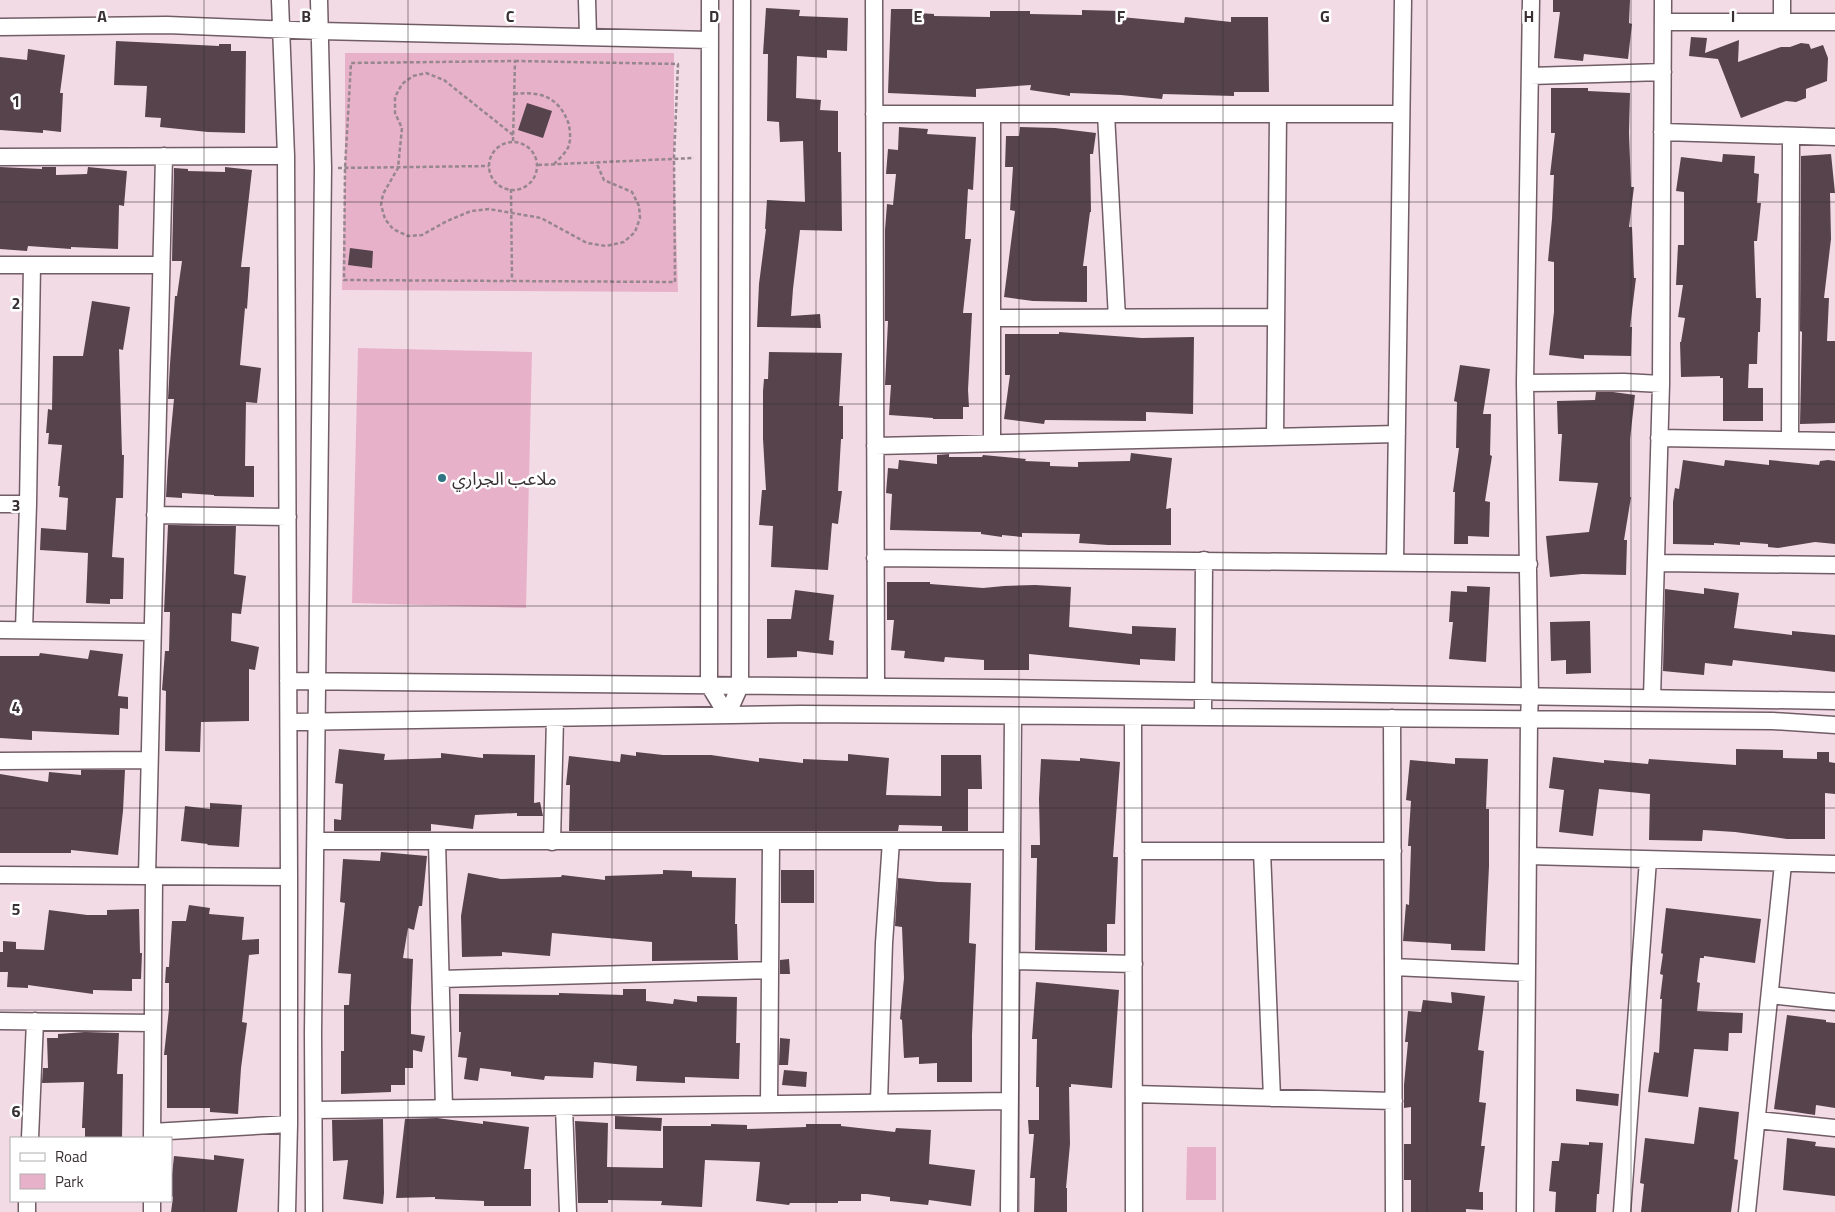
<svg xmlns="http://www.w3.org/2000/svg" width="1835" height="1212" viewBox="0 0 1835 1212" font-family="'Titillium Web','Noto Sans Arabic',sans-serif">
  <rect width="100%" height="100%" fill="#f3dbe5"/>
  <path fill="#e8b1ca" d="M345 53H674V158L678 292 342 290 345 168Z
    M358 348 532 352 526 608 352 603Z
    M1187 1147H1216V1200H1186Z"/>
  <path fill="#56434c" d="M1553 0H1630L1629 23 1632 24 1628 59 1584 54 1583 61 1554 58 1560 12H1553Z
    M766 8 800 10 799 16 848 18 847 51 827 50V58L797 56 796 98 821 100 820 110 838 111V152H841L842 231 800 230 793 289 791 316 820 314 821 328 757 327 759 284 766 229H765L767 200 805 202 803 141 780 142 779 122 767 121 768 54H763Z
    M891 9H919V13L934 14V16L990 17V11H1030V14L1082 15V10L1121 11V17L1184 23 1185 17 1231 22V17H1268L1269 92H1234V96L1163 94 1162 99 1121 95 1070 93V96L1030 90 1031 85 976 89V97L888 93Z
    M1691 37 1707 38 1705 53 1739 40 1738 62 1781 47H1790L1801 43 1809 44 1811 49 1823 45 1828 58 1827 81 1806 89V98L1796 102 1786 101 1741 118 1718 59 1689 56Z
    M116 41 219 46V44H231V51H246L245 133 208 132 160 127 161 118 145 117 147 86 114 85Z
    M28 49 65 55 60 93H63L61 132 43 130V133L0 130V57L27 60Z
    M1551 88H1588V91L1630 93 1629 133 1631 187H1634L1629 227H1632L1634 278H1636L1630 327H1632L1631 356 1584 355V359L1549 355 1554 312V262L1548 261 1552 219 1554 175H1550L1555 133H1551Z
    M527 103 552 111 543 138 518 130Z
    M899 127 928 129 927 134 976 137 973 190 968 189 965 239H971L963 313H972L968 390 969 407H963V419H933V418L889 415 891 385H885L888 321H885V230L887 204 893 205 896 174H886L888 149 898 150Z
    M1020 127 1055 128 1096 133 1093 154H1090L1091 212H1090L1083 266H1087V302L1033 301 1004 297 1015 211 1010 210 1013 167H1005L1006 136H1019Z
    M1723 154 1755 156 1754 173 1759 174 1757 203H1761L1757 241H1754L1756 298H1761L1760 332H1758L1757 364H1749L1748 388H1763V421H1723V378H1720V376L1681 377 1680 342H1681L1685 318 1678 317 1683 285H1676L1678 245H1684V192L1676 191 1681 157 1722 162Z
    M1831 154 1835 193H1830L1831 239 1824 298H1829L1827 341H1835V423L1800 424 1802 332 1800 331 1801 156Z
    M0 167 42 169V167H56V175L87 174 88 167 127 171 124 206 119 205 118 249 71 247V249L28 246 27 251 0 249Z
    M225 167 252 170 241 267H250L247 309 245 308 240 365 261 368 257 403 246 402 245 466H254V497L214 496V495L182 493V498L166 497 168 461 174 399H168L170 364 175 296H177L182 261H172L174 168 188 169V171L225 172Z
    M350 248 373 251 372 268 348 265Z
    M92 301 130 307 123 350 119 349 122 455H124L123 498H116L112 557 124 558 123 599H110V604L86 603 88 553 40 550 41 528 66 530 68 498 59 497 60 486H58L62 445 48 444 49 433H46L48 409 52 410 53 356H83Z
    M1059 332 1142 338 1194 337 1193 414 1146 412V421L1045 420 1044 424 1004 419 1010 375H1005V334H1059Z
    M769 352 842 353 839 406H843V439H841L838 491H842L838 524 832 523 828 570 771 567 773 526 759 525 762 490H766L763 439V391L764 379H768Z
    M1460 365 1490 369 1483 414H1491L1490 455 1492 456 1485 501 1490 502 1489 537 1468 536V544H1454L1455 492H1453L1459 448H1456L1457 402 1454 401Z
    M1596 392H1613L1635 395 1630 439V497H1631L1624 540H1627L1626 575 1582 574 1550 577 1546 536 1589 532 1598 483 1559 481 1562 434H1558L1557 401 1595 400Z
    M1131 453 1172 458 1166 509 1171 508V545H1108L1079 543 1080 534 1022 533V537L1002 535V537L981 534V532L890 530 892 494 886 493 888 468 898 469 899 460 937 464V455L949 454V457H982L983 455 1026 459 1025 461 1050 462V466L1078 467V462L1130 461Z
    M1683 460 1724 466 1725 460 1769 465V460L1819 465 1820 461 1828 460 1835 461V544L1815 542 1778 548 1768 547V544L1740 542V545L1714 543V545L1673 544V502L1675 488 1679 489Z
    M168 525 236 526 234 574 246 576 241 614 232 613 231 641 259 647 255 670 249 669V721L201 722 200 752 165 751 166 691 162 690 165 651H169L170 612H164Z
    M887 582H930V584L983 588 1004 586 1035 585 1071 587 1069 627 1132 634V626L1176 628 1175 661 1140 659V665L1029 654V670H984V660L945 657 944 662 904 658 905 651 891 650 894 620H887Z
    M1467 586 1490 587 1486 662 1449 659 1453 622H1449L1451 591 1467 592Z
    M1704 588 1739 593 1734 628 1792 635V631L1835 635V672L1733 660 1732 666 1705 663 1704 675 1663 671 1665 589 1704 594Z
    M795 590 834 595 829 640 834 641 833 655 797 651V657L767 658V619H791Z
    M1590 621 1591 673 1566 674V660L1551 661 1550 622Z
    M90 650 123 654 118 696 128 697V709L120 708 119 735 32 731V740L0 738V656H39L40 653 88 659Z
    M339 749 385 754 384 760 441 758V753L483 758V754L535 755 534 803 540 802 543 816H517V813L475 815 473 829 431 824V831H334V819L341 820 343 784 335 783Z
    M1736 749 1783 750V758L1817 759V752H1829V762L1835 763V794L1825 793V839H1787L1735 832 1703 830 1702 841 1649 840 1650 794 1599 789 1593 836 1559 832 1564 790 1549 788 1553 757 1604 763V760L1648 764 1649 759 1736 765Z
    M636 752 663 755H711L759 762V758L803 763V759L848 761V754L889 758 886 795 941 796V755H981L982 789H968V831H942V826L899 825 898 831H569L570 785H566L569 756 620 762 621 754 636 756Z
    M1080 758 1120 762 1113 857H1118L1115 924H1107V952L1035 950 1037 858H1031V845H1040L1039 799 1041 759 1080 761Z
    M1455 758 1488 759 1486 809H1489V866L1485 951 1451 950V944L1403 941 1406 904 1409 905 1410 877 1411 846H1408L1411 801 1406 800 1410 760 1455 764Z
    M81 770H125L123 811 118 855 71 850V853H0V774L48 782 49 772 81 775Z
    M210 803 242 805 239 847 207 845 208 844 181 841 185 806 210 809Z
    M381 852 427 856 422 906H419L414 930 408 928 403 958 413 959 411 1007V1034L425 1036 422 1052 413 1050V1068H405V1085H391V1092L341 1094V1051H344V1005H349L351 974 338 973 345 903 340 902 343 859 380 861Z
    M663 870 692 871V877L736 878 735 924H737L738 960 652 961V942L552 933 550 956 502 952V956L462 957 461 916 468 873 501 879 561 877 562 875 605 880V876L663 874Z
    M781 870H814V903H781Z
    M898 878 938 882 971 883 969 943 976 944 972 1035V1082H937V1063L919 1064V1057L904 1058 902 1020 900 1019 904 978 902 927 895 926Z
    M189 905 210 908 209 914 244 917 242 940 259 939V954L249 955 242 1022 247 1023 241 1068 238 1114 210 1112V1108H167V1055H164L169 1009V983H165L166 967H169L172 921H186Z
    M1666 908 1761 919 1755 963 1704 956V958H1700L1697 982 1700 983 1697 1011 1743 1013 1742 1033H1729L1728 1051 1694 1049 1688 1097 1648 1092 1654 1052 1659 1053 1662 999H1660L1663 975 1660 974 1663 954 1661 953Z
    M139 909 140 953H142L141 979H132V991L93 990V994L28 985V988L7 987 8 972H0V952H3V941L16 942V949L44 950 49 910 87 915H107V910Z
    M789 959 790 974H780V960Z
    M1036 982 1119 990 1112 1088 1071 1084V1087H1069L1070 1144 1066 1188H1067V1212H1034L1035 1178H1030L1034 1134H1029L1028 1120H1039V1087H1036L1037 1039H1032Z
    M623 989H646V1001L673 1004 674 999 697 1002V996L737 997 736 1043H740L739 1079 685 1077V1083L636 1081 637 1066 594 1062 593 1078 545 1076 544 1080 511 1076V1072L480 1068 478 1081 464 1079 467 1058 458 1057 461 1032H459V994L559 995V993L623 995Z
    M1451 992 1485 996 1478 1050 1484 1051 1479 1102 1486 1103 1481 1146H1485L1479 1192H1483V1210L1466 1209V1212H1411V1180H1404V1144H1411V1107L1404 1108V1085L1408 1042H1405L1408 1011 1421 1012 1423 1000 1452 1003Z
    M1787 1015 1826 1020V1022L1835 1023V1108L1816 1105 1815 1115 1774 1109Z
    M85 1032 119 1033 117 1074H123L122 1138H85V1128H82L84 1082 42 1083 43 1068H48L47 1038H58V1034Z
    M780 1038 790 1039 788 1065H779Z
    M784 1070 807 1072 806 1087 782 1085Z
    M1576 1089 1619 1094 1618 1106 1576 1101Z
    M1699 1107 1739 1112 1734 1159 1738 1160 1731 1212H1641L1644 1184 1640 1183 1645 1138 1694 1144Z
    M615 1116 662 1118 661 1131 615 1129Z
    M437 1118 483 1124V1121L529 1127 524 1169H531V1206H484V1201L435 1199V1197L396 1198 405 1119Z
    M383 1119 384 1193 383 1204 343 1199 348 1160 333 1161 332 1120Z
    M575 1121 608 1123 607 1167 663 1168V1126H711V1124L747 1125V1129L806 1127V1124H841V1126L895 1132 896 1128 931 1130 929 1164 975 1170 971 1206 929 1200 928 1205 890 1201V1197L867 1194H861V1201H838V1203H790L789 1205 756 1201 760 1162 705 1160 702 1207 661 1205 662 1201 608 1200V1203H578Z
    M1787 1138 1816 1142 1815 1146 1835 1148V1196L1783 1190Z
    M1589 1142 1603 1143 1599 1194H1597L1596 1212H1555L1556 1192 1549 1191 1552 1161H1559L1561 1143 1589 1145Z
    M214 1155 244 1159 237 1212H171L173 1197 171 1196V1184L174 1156 214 1160Z"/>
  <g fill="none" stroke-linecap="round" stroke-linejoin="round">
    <g stroke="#715d66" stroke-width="19">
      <path id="minor" d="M280 0 286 156 289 877V1124L287 1212
        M587 0 588 36
        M710 0 709 685 727 715
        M874 0 876 687
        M1663 22H1835
        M1782 22V0
        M0 27 167 25 320 31 710 40
        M1530 76 1663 72
        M874 114H1401
        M992 114V443
        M1106 114 1117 318
        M1662 132 1835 137
        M0 157 286 156
        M0 265H161
        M992 318 1276 317
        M1525 383 1624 382 1661 384
        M1275 437 1278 114
        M1659 438 1835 441
        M1790 440 1791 136
        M875 446 1397 434
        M0 504H28
        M155 515 288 517
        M875 558 1529 564
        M1395 562 1403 0
        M1656 563 1835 565
        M0 630 152 632
        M24 630 28 504 32 265
        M288 681 998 688 1835 701
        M1652 698 1661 384 1663 0
        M727 715 740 686 742 0
        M1133 717 1134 1212
        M1203 717 1204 560
        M1392 718 1394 1212
        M289 722 800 714 1773 721 1835 725
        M0 761 149 760
        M316 841H1012
        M437 841 444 1108
        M552 842 555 718
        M1133 851H1393
        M1262 851 1272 1098
        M1528 856 1835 864
        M0 875 289 877
        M147 876 164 156
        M1011 961 1134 964
        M1393 967 1527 973
        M441 979 770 970
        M1770 995 1835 1002
        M0 1021 153 1023
        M1134 1094 1394 1101
        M879 1102 884 943 891 841
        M769 1104 771 841
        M564 1107 568 1212
        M314 1110 1010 1101
        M1757 1120 1835 1128
        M152 1132 289 1124
        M30 1138 35 1021
        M152 1138 154 878
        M27 1212V1201
        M152 1212V1201
        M314 1212 313 1033 323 168 319 0
        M1009 1212 1013 716
        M1525 1212 1529 719 1530 696 1525 383 1531 0
        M1622 1212 1648 860
        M1747 1212 1783 864"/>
    </g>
    <path stroke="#96868d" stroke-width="2.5" stroke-dasharray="4 2.5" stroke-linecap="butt" d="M515 61 678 64 674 158 675 282 344 280 345 168 351 63Z
      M514 94C539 91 558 96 568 122 570 128 571 138 569 145 567 152 559 159 554 164
      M513 135 444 80 426 73 413 76 402 84 395 97V113L402 128 398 168 383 194 381 205 385 219 393 229 408 236 422 235 447 221 471 211 489 209 541 218 587 243 606 246 624 242 635 232 640 218 639 206 632 192 604 180 596 162
      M513 141 515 61
      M489 166a24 24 0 1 1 48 0a24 24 0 1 1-48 0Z
      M538 165 694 158
      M338 168 489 166
      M511 189 512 281"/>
    <use href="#minor" stroke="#fff" stroke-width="16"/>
  </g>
  <path fill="none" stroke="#393034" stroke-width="1" stroke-opacity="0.55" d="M204 0V1212M408 0V1212M612 0V1212M816 0V1212M1019 0V1212M1223 0V1212M1427 0V1212M1631 0V1212M0 202H1835M0 404H1835M0 606H1835M0 808H1835M0 1010H1835"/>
  <circle fill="#317285" stroke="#fff" stroke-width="2" cx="442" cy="478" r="5"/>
  <g text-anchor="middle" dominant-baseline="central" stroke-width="5" stroke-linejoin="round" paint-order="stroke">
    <g font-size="18" fill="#393034" stroke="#fff" text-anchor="start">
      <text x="452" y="478">ملاعب الجراري</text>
    </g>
  </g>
  <g font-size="16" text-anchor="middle" font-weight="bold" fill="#393034" stroke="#fff" stroke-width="5" stroke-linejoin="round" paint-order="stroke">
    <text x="102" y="22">A</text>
    <text x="306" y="22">B</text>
    <text x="510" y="22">C</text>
    <text x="714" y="22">D</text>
    <text x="918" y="22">E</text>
    <text x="1121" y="22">F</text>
    <text x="1325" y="22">G</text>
    <text x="1529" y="22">H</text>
    <text x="1733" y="22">I</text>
    <text x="16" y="107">1</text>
    <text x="16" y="309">2</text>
    <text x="16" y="511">3</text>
    <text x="16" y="713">4</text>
    <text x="16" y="915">5</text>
    <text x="16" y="1117">6</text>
  </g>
  <rect x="10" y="1137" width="162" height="65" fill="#ffffff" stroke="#b0acae"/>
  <rect x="20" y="1153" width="25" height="8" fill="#ffffff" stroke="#b0acae"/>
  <text x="55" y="1162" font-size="15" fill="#393034">Road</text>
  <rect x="20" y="1174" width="25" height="15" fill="#e8b1ca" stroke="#b0acae"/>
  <text x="55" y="1187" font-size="15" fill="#393034">Park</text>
</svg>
